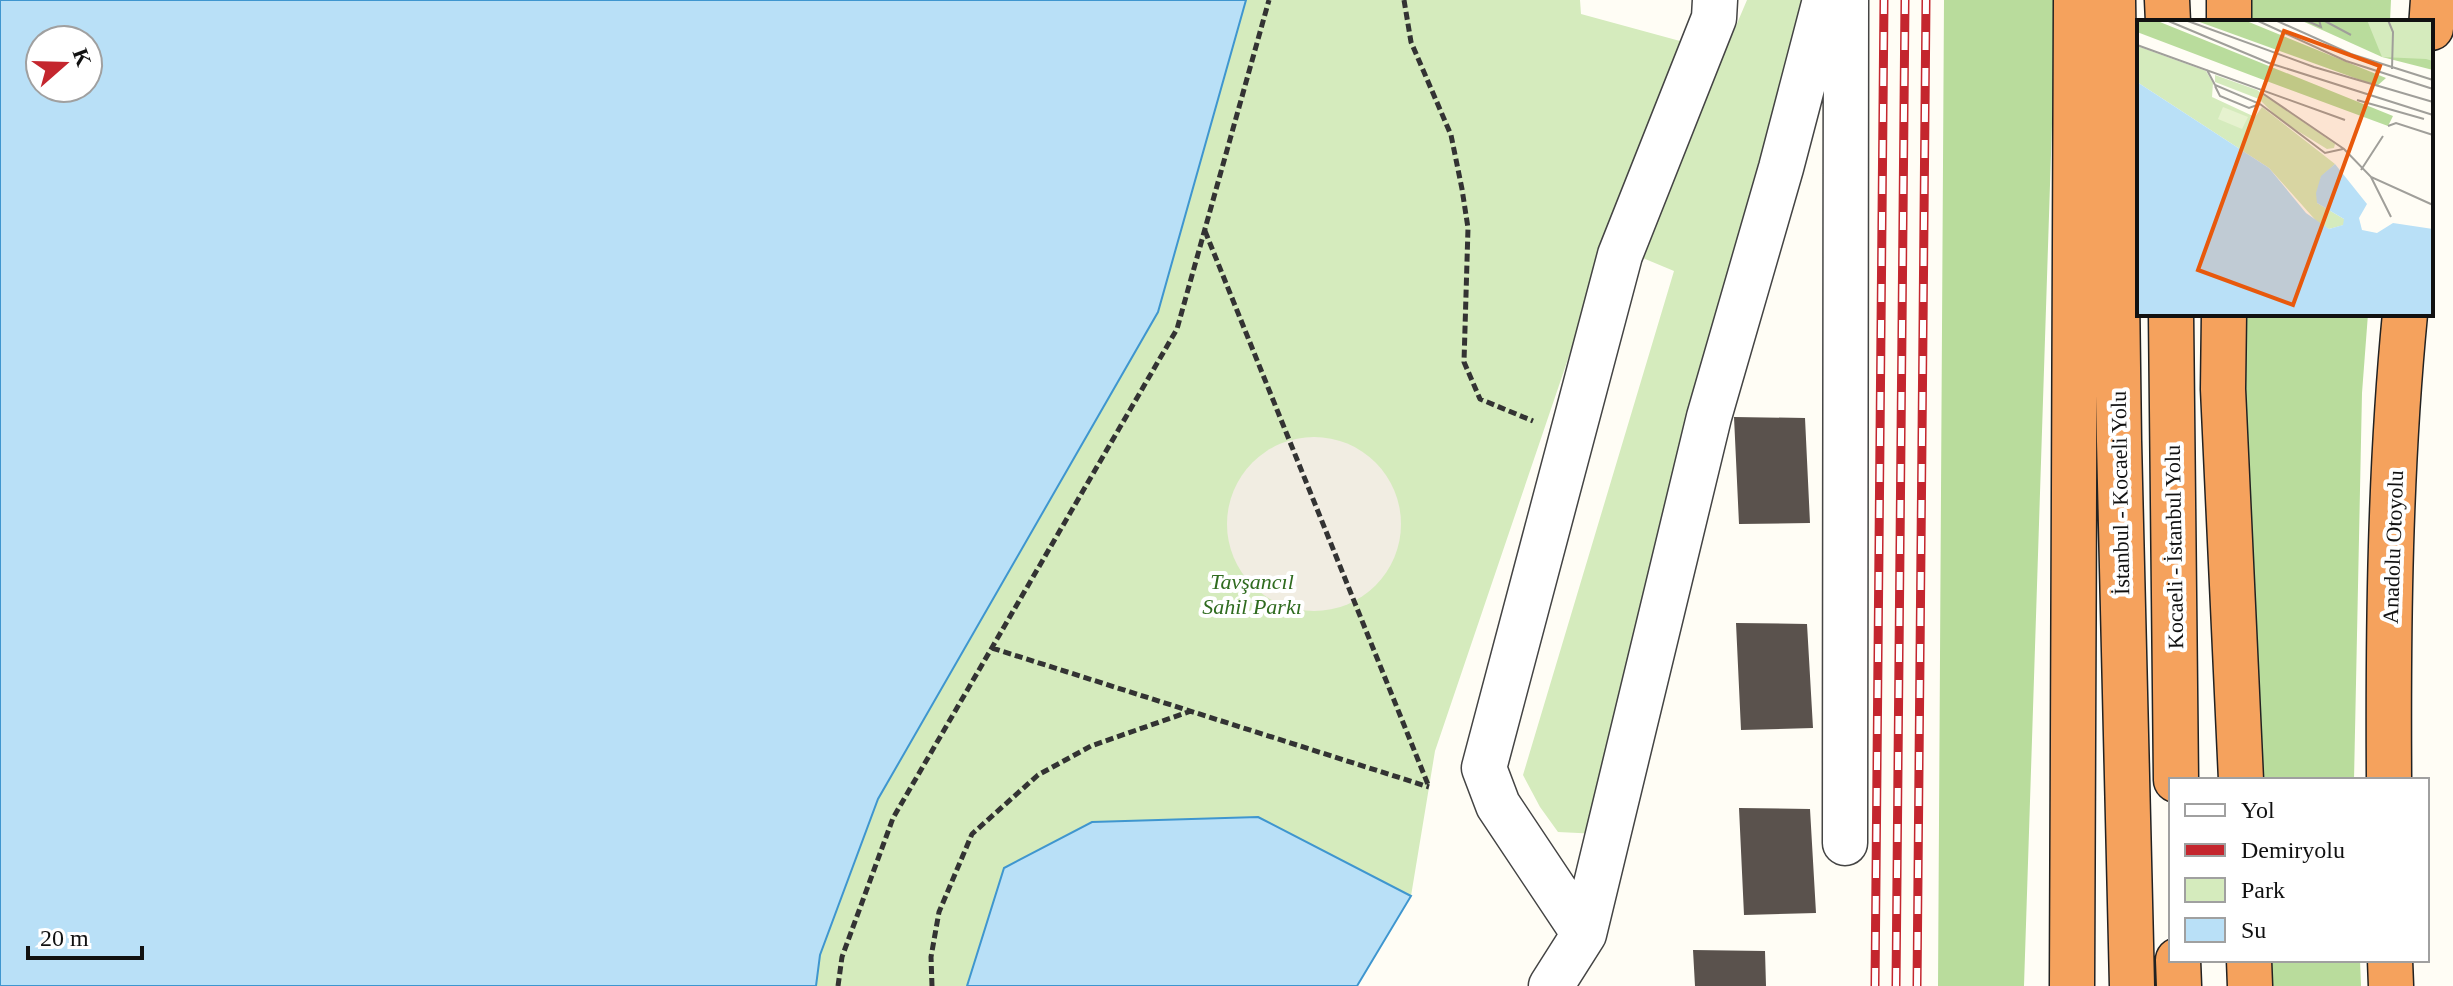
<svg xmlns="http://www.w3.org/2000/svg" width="2453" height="986" viewBox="0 0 2453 986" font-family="'Times New Roman',serif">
  <rect width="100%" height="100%" fill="#fffdf5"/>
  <path fill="#d5ebbd" d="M1246 0H1580L1581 14 1691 44 1609 238 1435 751 1411 896 1258 817 1004 868 967 986H816L820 955 878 799 1158 312Z
    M1747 0H1816L1599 834 1558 832 1540 807 1523 775 1674 271 1638 256Z"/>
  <path fill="#b9dc9c" d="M1944 0H2056L2024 986H1938Z
    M2245 0H2391L2390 22H2245Z
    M2239 314H2368L2362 393 2354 780H2256Z
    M2264 960H2360L2361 986H2266Z"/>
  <path fill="#f1ede2" d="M1227 524a87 87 0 1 1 174 0a87 87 0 1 1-174 0Z"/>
  <path fill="#b9e0f7" stroke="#3f96cf" stroke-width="2" fill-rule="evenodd" d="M0 0H1246L1158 312 878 799 820 955 816 986H0ZM40 40H88V88H40Z
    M1258 817 1411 896 1357 986H967L1004 868 1092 822Z"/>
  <path fill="#5a524d" d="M1734 417 1805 418 1810 523 1739 524Z
    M1736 623 1807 624 1813 728 1741 730Z
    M1739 808 1810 809 1816 913 1744 915Z
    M1693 950 1765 951 1766 986H1695Z"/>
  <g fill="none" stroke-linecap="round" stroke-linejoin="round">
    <g stroke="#444" stroke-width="47">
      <path id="minor" d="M1845 843 1846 0
        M1584 934 1498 805 1484 768 1620 255 1714 18 1715 0
        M1551 986 1584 934 1709 417 1781 168 1825 0"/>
    </g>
    <g stroke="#222" stroke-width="47">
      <path id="highway" d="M2113 0 2119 441 2132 986
        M2167 0 2168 22
        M2229 22V0
        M2431 28 2433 0
        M2171 314 2176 780
        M2224 314 2223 389 2241 780
        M2389 780C2388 625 2390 468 2405 314
        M2178 960 2179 986
        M2249 960 2250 986
        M2390 960 2391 986
        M2072 986 2076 0"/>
    </g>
    <path stroke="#333" stroke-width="5" stroke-dasharray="8 4" stroke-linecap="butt" d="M1404 0 1411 42 1451 135 1462 189 1468 228 1464 362 1480 399 1533 421
      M1205 231 1429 787
      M992 648 1429 787
      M838 986 842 957 893 818 1177 329 1269 0
      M932 986 931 957 939 912 972 834 1038 775 1091 746 1191 711"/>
    <use href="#minor" stroke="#fff" stroke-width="44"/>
    <use href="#highway" stroke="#f5a25d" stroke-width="44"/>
    <g stroke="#c4262e" stroke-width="9">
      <path id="rail" d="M1875 986 1884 0
        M1896 986 1905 0
        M1917 986 1926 0"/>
    </g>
    <use href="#rail" stroke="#fff" stroke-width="6" stroke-dasharray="18" stroke-linecap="butt"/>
  </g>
  <g text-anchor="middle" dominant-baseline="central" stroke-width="8" stroke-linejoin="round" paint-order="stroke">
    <g font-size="22" fill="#111" stroke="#fff">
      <text transform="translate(2120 493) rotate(-91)">İstanbul - Kocaeli Yolu</text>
      <text transform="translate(2174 547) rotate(-91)">Kocaeli - İstanbul Yolu</text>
      <text transform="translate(2393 547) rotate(-88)">Anadolu Otoyolu</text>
    </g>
    <g font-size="22" font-style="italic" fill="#2f6b1f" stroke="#fff">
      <text x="1252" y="581">Tavşancıl<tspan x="1252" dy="25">Sahil Parkı</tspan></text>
    </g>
  </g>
  <g transform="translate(2137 20)">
    <rect width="296" height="296" fill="#fffdf5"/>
    <path d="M217 0H296V44L245 37 220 16ZM0 26 69 51 76 63 75 77 118 97 125 87 198 144 184 157 180 183 207 199V205L192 209 182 204 132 148 0 62ZM78 55 120 70 198 124 197 128 190 129 143 100 122 79 78 62Z" fill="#d5ebbd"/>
    <path d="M0 0H18L256 96 251 106 116 56 0 12ZM57 0H107L249 58 240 66ZM163 0H230L245 37 289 39 296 41V50L245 37Z" fill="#b9dc9c"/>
    <path d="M86 87 111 97 105 109 81 99Z" fill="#e6f2cf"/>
    <path d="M0 62 132 148 169 193 192 209 206 205 207 199 180 183 179 173 184 156 198 144 230 184 222 198 225 210 240 213 256 203 296 209V296H0Z" fill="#b9e0f7"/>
    <path fill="none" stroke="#a09f9a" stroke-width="2" d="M29 0 132 43 296 95M48 0 177 47 296 82M119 0 209 41 296 69M138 0 214 34 296 60M168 0 184 7 182 0M186 0 214 15M251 0 256 12 255 49M0 25 208 100M70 50 78 65 123 84 188 133 206 129M78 66 83 76 112 88 123 84M125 73 207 129 234 157 296 185M220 80 287 99M251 106 259 103 296 115M224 150 246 116M234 157 254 197"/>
    <path fill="#e8590c" fill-opacity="0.15" stroke="#e8590c" stroke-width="4" d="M147 11 243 46 156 285 61 250Z"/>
    <rect width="296" height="296" fill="none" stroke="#111" stroke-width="4"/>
  </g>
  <rect x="2169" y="778" width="260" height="184" fill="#ffffff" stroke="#a0a0a0" stroke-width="2"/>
  <rect x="2185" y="804" width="40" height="12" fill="#ffffff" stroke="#a0a0a0" stroke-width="2"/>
  <text x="2241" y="818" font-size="24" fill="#111111">Yol</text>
  <rect x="2185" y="844" width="40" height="12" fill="#c4262e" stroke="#a0a0a0" stroke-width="2"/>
  <text x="2241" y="858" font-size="24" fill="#111111">Demiryolu</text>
  <rect x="2185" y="878" width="40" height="24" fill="#d5ebbd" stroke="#a0a0a0" stroke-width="2"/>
  <text x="2241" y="898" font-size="24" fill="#111111">Park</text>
  <rect x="2185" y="918" width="40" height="24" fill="#b9e0f7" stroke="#a0a0a0" stroke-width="2"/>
  <text x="2241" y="938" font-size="24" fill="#111111">Su</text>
  <g transform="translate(64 64) rotate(70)"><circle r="38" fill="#ffffff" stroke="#a0a0a0" stroke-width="2"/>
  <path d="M0-6L14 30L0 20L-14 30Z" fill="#c4262e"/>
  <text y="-12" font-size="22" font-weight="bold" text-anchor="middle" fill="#111111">K</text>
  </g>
  <path d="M28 946v12h114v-12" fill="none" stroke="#111111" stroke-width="4"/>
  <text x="40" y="946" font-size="24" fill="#111111" stroke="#ffffff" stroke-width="6" paint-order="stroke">20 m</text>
</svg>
